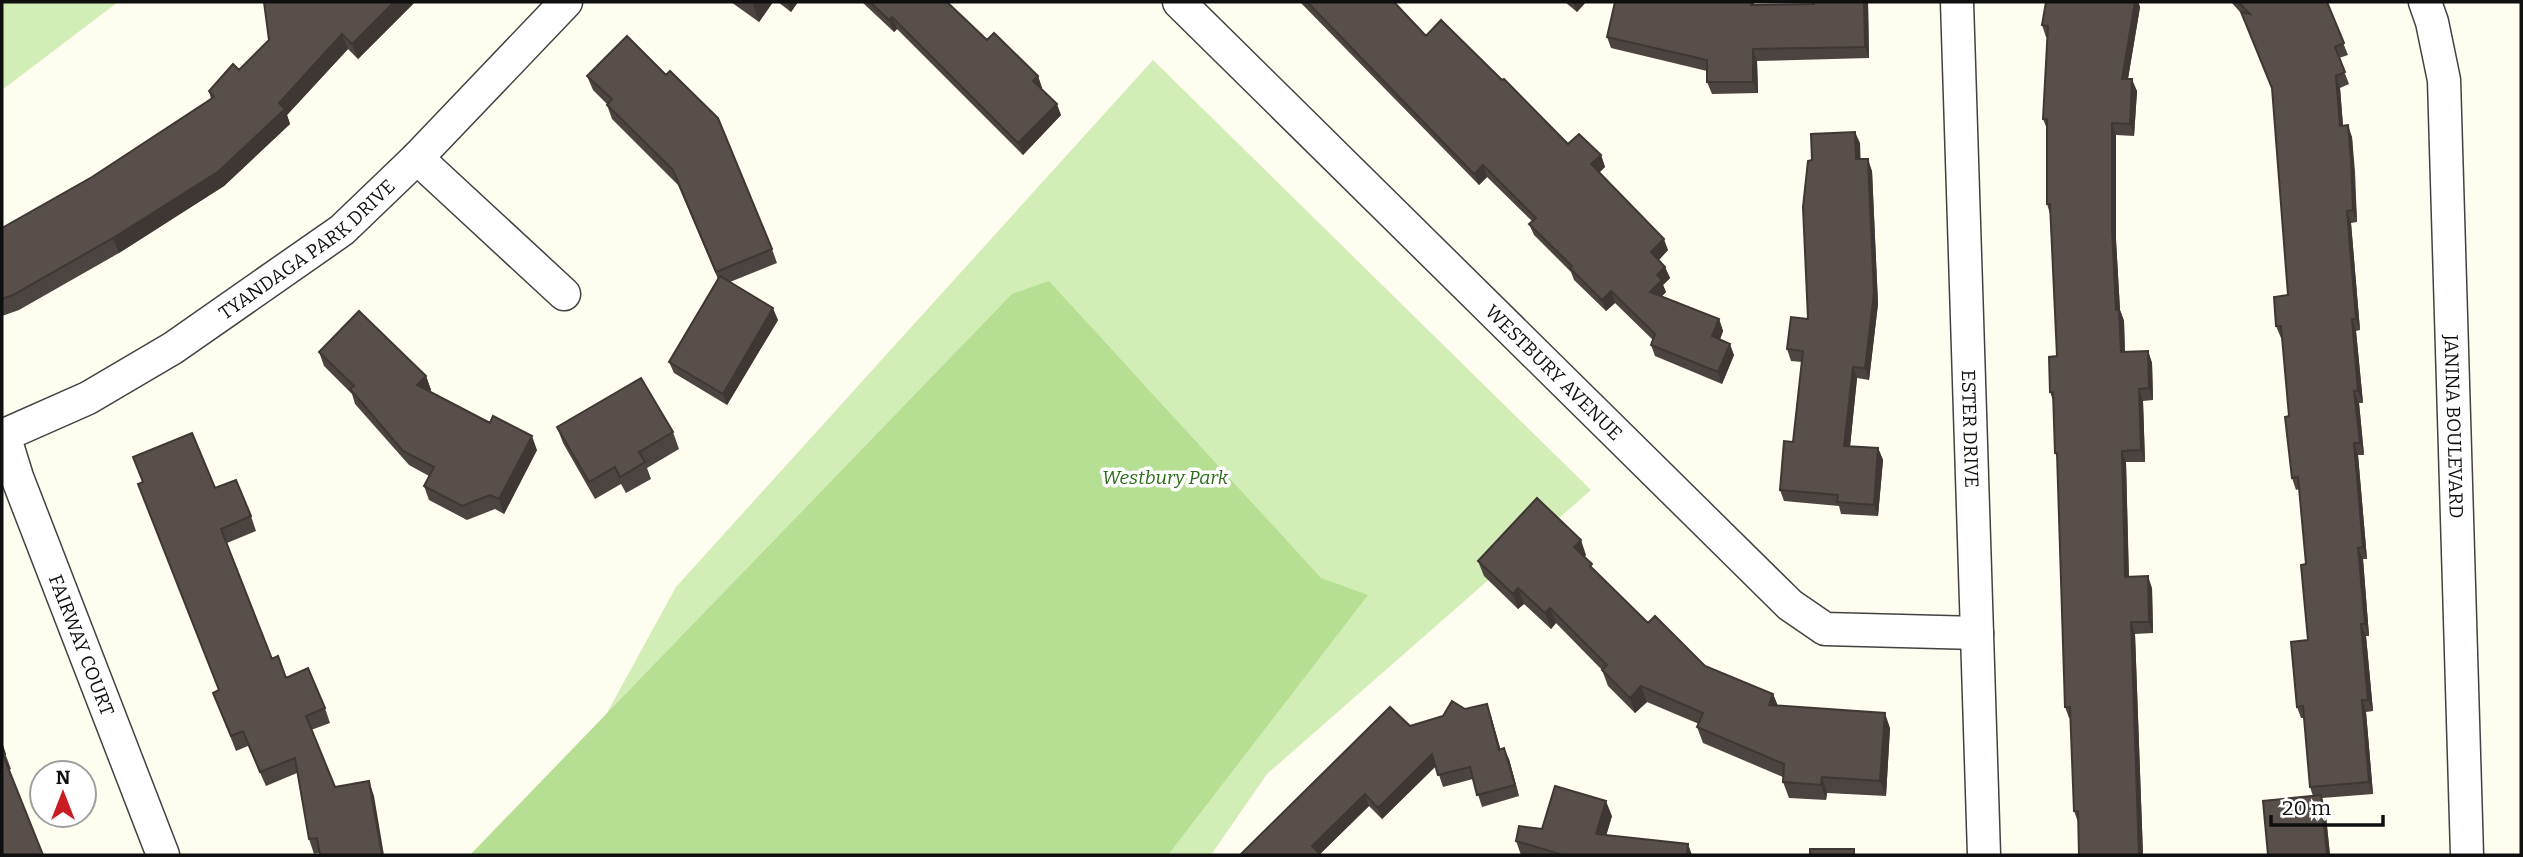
<svg xmlns="http://www.w3.org/2000/svg" width="2523" height="857" viewBox="0 0 2523 857" font-family="Bitter,serif">
  <rect width="100%" height="100%" fill="#fffcf0"/>
  <path fill="#d3edb6" d="M2 2H118L2 90Z
    M1153 60 1591 490 1267 774 1211 855H529L676 587Z"/>
  <path fill="#b6df94" d="M1049 281 1321 578 1368 595 1168 855H470L1012 294Z"/>
  <g fill="none" stroke-linecap="round" stroke-linejoin="round">
    <g stroke="#424242" stroke-width="35">
      <g id="street">
        <path id="s1" d="M1179 2 1790 605 1825 629 1977 633"/>
        <path id="s2" d="M1957 2 1984 855"/>
        <path id="s3" d="M2425 2 2432 22 2444 80 2467 855"/>
        <path d="M417 158 564 294"/>
        <path id="s4" d="M4 435 17 477 163 855"/>
        <path id="s5" d="M2 436 88 398 173 348 342 230 417 158 566 2"/>
      </g>
    </g>
    <use href="#street" stroke="#fff" stroke-width="32"/>
  </g>
  <path fill="#4c4440" d="M415 2 358 59 348 49 287 115 290 124 224 186 119 253 19 310 2 316V228L92 177 211 99 209 91Z
    M731 2H773L759 22Z
    M778 2H798L791 12Z
    M862 2H947L987 40 1038 76 1042 88 1041 89 1061 115 1023 155 897 29 894 32Z
    M1300 2H1394L1426 36 1568 144 1601 155 1605 167 1599 172 1668 250 1659 260 1665 267 1670 278 1663 285 1666 292 1662 296 1719 319 1723 331 1720 340 1734 355 1722 384 1655 356 1651 345 1653 340 1615 303 1606 311 1574 280 1571 272 1534 235 1529 224 1532 221 1487 177 1479 185Z
    M1565 2H1586L1577 12Z
    M1615 2H1753L1755 5 1868 2 1869 58 1757 61 1758 93 1712 94 1707 82V71L1611 48 1607 37Z
    M2046 2H2138L2140 7 2128 79 2137 91 2134 136 2116 135V240L2120 310 2124 321 2125 352 2148 351 2152 363 2153 400 2143 401 2145 462H2126L2129 576 2152 588 2153 633 2135 634 2143 855H2079L2078 822 2074 811 2071 718H2069L2065 707 2058 459 2055 453 2054 403 2050 392 2057 356 2050 214 2047 204V129L2043 119 2048 37H2046L2042 25Z
    M2231 2H2327L2348 55 2339 58 2349 84 2340 88 2343 126 2352 137 2355 171 2357 222 2351 223 2360 330 2356 331 2363 403H2359L2364 455H2358L2367 559H2363L2369 636H2366L2373 711 2366 712 2373 794 2322 798 2325 807 2330 855H2268L2313 796 2310 787 2304 718H2301L2297 707 2308 640 2306 564 2299 489 2296 490 2292 478 2289 416 2282 338H2281L2276 326 2288 295 2272 89 2241 13Z
    M587 76 772 249 777 263 730 282 778 320 727 405 674 373 669 362 718 279 678 185 612 119 607 105V104L593 90Z
    M1860 143V159L1872 171 1878 304 1869 380 1857 378 1850 446 1878 448 1883 460 1878 516 1841 514 1839 506 1784 501 1780 490 1793 442 1802 362 1791 361 1787 349 1808 319 1812 160Z
    M319 352 426 376 431 390 430 392 537 450 504 514 495 509 467 520 429 500 424 486 429 476 409 465 355 404 352 394 324 366Z
    M557 427 673 432 679 449 647 468 651 479 626 493 621 484 595 499 563 443Z
    M215 488 251 516 256 531 227 543 272 659 286 678 325 708 330 723 311 730 335 787 374 796 319 853 314 854 309 839 297 773 266 786 248 746 236 751 213 693 219 690Z
    M1586 555 1584 557 1594 570 1648 623 1705 666 1773 694 1778 706 1890 728 1886 796 1827 793 1826 800 1789 798 1783 782V777L1703 743 1697 727 1699 724 1647 702 1635 713 1608 686 1602 670 1556 623 1551 629 1524 604 1518 609 1484 576 1478 561Z
    M1465 709 1491 716 1500 749 1509 759 1519 796 1482 807 1473 779 1443 787 1436 766 1382 819 1369 806 1320 854 1240 855 1410 726Z
    M2 745 11 769 9 770 2 855Z
    M1612 816 1606 835 1692 855H1521L1516 841 1542 829Z"/>
  <path fill="#3e3734" d="M394 2H415L358 59 352 44Z
    M756 2H773L759 22 753 5Z
    M787 2H798L791 12Z
    M1573 2H1586L1577 12Z
    M1864 2H1868L1869 58 1865 47Z
    M2135 2H2138L2140 7 2126 90 2122 79Z
    M892 17 897 29 894 32 889 20Z
    M342 34 348 49 287 115 290 124 224 186 119 253 113 238 279 103Z
    M1753 49 1757 61 1758 93 1753 82Z
    M1038 76 1042 88 1037 93 1033 81Z
    M2336 76 2340 88 2344 138 2340 126Z
    M2132 79 2137 91 2134 136 2130 124Z
    M1057 104 1061 115 1023 155 1018 143Z
    M2112 123 2116 135V240L2120 310 2124 321 2125 363 2121 352 2116 310 2112 229Z
    M2348 125 2352 137 2357 222 2353 210Z
    M1855 132 1860 143 1861 171 1856 159Z
    M1601 155 1605 167 1596 176 1591 164Z
    M1868 159 1872 171 1878 304 1869 380 1865 368Z
    M1483 165 1487 177 1479 185 1474 174Z
    M2347 211 2351 223 2360 330 2356 319Z
    M1664 239 1668 250 1655 264 1651 252Z
    M1665 267 1670 278 1663 285 1666 292 1655 303 1650 292 1657 275Z
    M1611 291 1615 303 1606 311 1602 300Z
    M773 308 778 320 727 405 723 394Z
    M1719 319 1723 331 1716 348 1712 336Z
    M2352 319 2356 331 2363 403 2358 391Z
    M1730 344 1734 355 1722 384 1718 372Z
    M2148 351 2152 363 2153 400 2149 388Z
    M1853 367 1857 378 1849 457 1844 446Z
    M426 376 431 390 422 399 417 385Z
    M2139 389 2143 401 2145 462 2141 450Z
    M2354 391 2359 403 2364 455 2360 443Z
    M532 436 537 450 504 514 499 499Z
    M2354 443 2358 455 2367 559 2363 547Z
    M1878 448 1883 460 1878 516 1874 505Z
    M2122 451 2126 462 2129 588 2125 577Z
    M1581 540 1586 555 1579 562 1574 547Z
    M2358 548 2363 559 2369 636 2365 624Z
    M2148 576 2152 588 2153 633 2149 622Z
    M1518 588 1524 604 1518 609 1513 594Z
    M1550 608 1556 623 1551 629 1545 613Z
    M2131 622 2135 634 2143 855H2139Z
    M2361 624 2366 636 2373 711 2368 700Z
    M1641 686 1647 702 1635 713 1630 698Z
    M1773 694 1779 709 1769 705Z
    M2362 700 2366 712 2373 794 2369 782Z
    M1487 704 1491 716 1504 761 1499 750Z
    M1885 713 1890 728 1886 796 1880 781Z
    M1504 748 1509 759 1519 796 1515 785Z
    M1432 754 1437 765 1382 819 1378 808Z
    M1822 777 1827 793 1826 800 1821 785Z
    M369 781 374 796 384 855H382Z
    M1365 794 1369 806 1319 855 1312 846Z
    M2321 795 2325 807 2330 855H2327Z
    M1606 801 1612 816 1602 850 1596 834Z
    M1688 844 1692 855H1687Z"/>
  <path fill="#584f4a" stroke="#3e3734" stroke-width="2" d="M264 2H394L352 44 342 34 279 103 285 109 219 171 113 238 13 295 2 299V228L92 177 214 97 209 91 233 64 239 70 269 40Z
    M870 2H947L987 40 994 33 1038 76 1033 81 1057 104 1018 143 892 17 889 20Z
    M1307 2H1394L1426 36 1441 20 1502 80 1504 79 1568 144 1579 134 1601 155 1591 164 1664 239 1651 252 1665 267 1657 275 1662 280 1650 292 1719 319 1712 336 1730 344 1718 372 1651 345 1655 334 1611 291 1602 300 1570 268 1572 266 1529 224 1536 218 1483 165 1474 174Z
    M1615 2H1751V5L1814 4V2H1864L1865 47 1753 49V82H1707V60L1607 37Z
    M2046 2H2135L2122 79H2132L2130 124 2112 123V229L2116 310H2119L2121 352 2148 351 2149 388 2139 389 2141 450 2122 451 2125 577 2148 576 2149 622H2131L2139 855H2079L2078 811H2074L2070 707H2065L2057 453H2055L2053 392H2050L2049 357 2057 356 2050 204H2047V119H2043L2048 26 2042 25Z
    M2238 2H2327L2344 43 2335 47 2345 72 2336 76 2340 126 2348 125 2351 159 2353 210 2347 211 2356 319H2352L2358 391H2354L2360 443H2354L2363 547 2358 548 2365 624H2361L2368 700H2362L2369 782 2310 787 2303 706 2297 707 2291 642 2308 640 2301 565 2306 564 2298 477 2292 478 2285 417 2289 416 2281 326H2276L2274 297 2288 295 2272 88 2241 12 2250 14Z
    M627 36 666 75 670 71 718 118 772 249 716 272 673 170 607 105 612 99 587 76Z
    M1855 132 1856 159H1868L1874 293 1865 368 1853 367 1844 446 1878 448 1874 505 1837 502 1838 495 1780 490 1784 441 1793 442 1803 351 1787 349 1791 317 1808 319 1803 207 1808 161 1812 160 1811 134Z
    M720 276 773 308 723 394 669 362Z
    M359 311 426 376 417 385 490 423 493 416 532 436 499 499 490 495 462 506 424 486 434 467 403 451 350 389 354 386 319 352Z
    M641 378 673 432 639 452 645 462 620 477 615 467 589 482 557 427Z
    M192 433 215 488 236 480 251 516 221 529 272 659 278 656 286 678 308 668 325 708 306 716 335 787 369 781 382 855H320L317 838 309 839 295 758 260 772 243 731 231 736 213 693 219 690 138 484 143 482 133 457Z
    M1537 498 1581 540 1574 547 1592 564 1590 566 1648 623 1655 616 1705 666 1773 694 1769 705 1885 713 1880 781 1822 777 1821 785 1783 782 1784 764 1697 727 1703 713 1641 686 1630 698 1602 670 1607 665 1550 608 1545 613 1518 588 1513 594 1478 561Z
    M1452 701 1465 709 1487 704 1499 750 1504 748 1515 785 1477 795 1470 767 1438 775 1432 754 1378 808 1365 794 1312 846 1321 855H1240L1390 707 1410 726 1443 716Z
    M2 745 5 754 3 755 43 855H2Z
    M1555 786 1606 801 1596 834 1688 844 1687 855H1692H1563L1516 841 1519 826 1542 829Z
    M2321 795 2327 855H2268L2263 801Z
    M1810 849H1854V855H1810Z"/>
  <g text-anchor="middle" dominant-baseline="central" stroke-width="7" stroke-linejoin="round" paint-order="stroke">
    <g font-size="19" fill="#0f0f0f" stroke="#fff">
      <text stroke="none"><textPath href="#s5" startOffset="359">TYANDAGA PARK DRIVE</textPath></text>
      <text stroke="none"><textPath href="#s1" startOffset="527">WESTBURY AVENUE</textPath></text>
      <text stroke="none"><textPath href="#s3" startOffset="427">JANINA BOULEVARD</textPath></text>
      <text stroke="none"><textPath href="#s2" startOffset="427">ESTER DRIVE</textPath></text>
      <text stroke="none"><textPath href="#s4" startOffset="224">FAIRWAY COURT</textPath></text>
    </g>
    <g font-size="19" font-style="italic" fill="#2b6c19" stroke="#fff">
      <text x="1165" y="477">Westbury Park</text>
    </g>
  </g>
  <rect width="2523" height="857" fill="none" stroke="#0f0f0f" stroke-width="7"/>
  <g transform="translate(63 794)"><circle r="33" fill="#ffffff" stroke="#9f9f9f" stroke-width="2"/>
  <path d="M0-5L12 26L0 18L-12 26Z" fill="#ca1c25"/>
  <text y="-10" font-size="19" font-weight="bold" text-anchor="middle" fill="#0f0f0f">N</text>
  </g>
  <path d="M2271 815v10h112v-10" fill="none" stroke="#0f0f0f" stroke-width="3.5"/>
  <text x="2282" y="815" font-size="21" fill="#0f0f0f" stroke="#ffffff" stroke-width="5" paint-order="stroke">20 m</text>
</svg>
